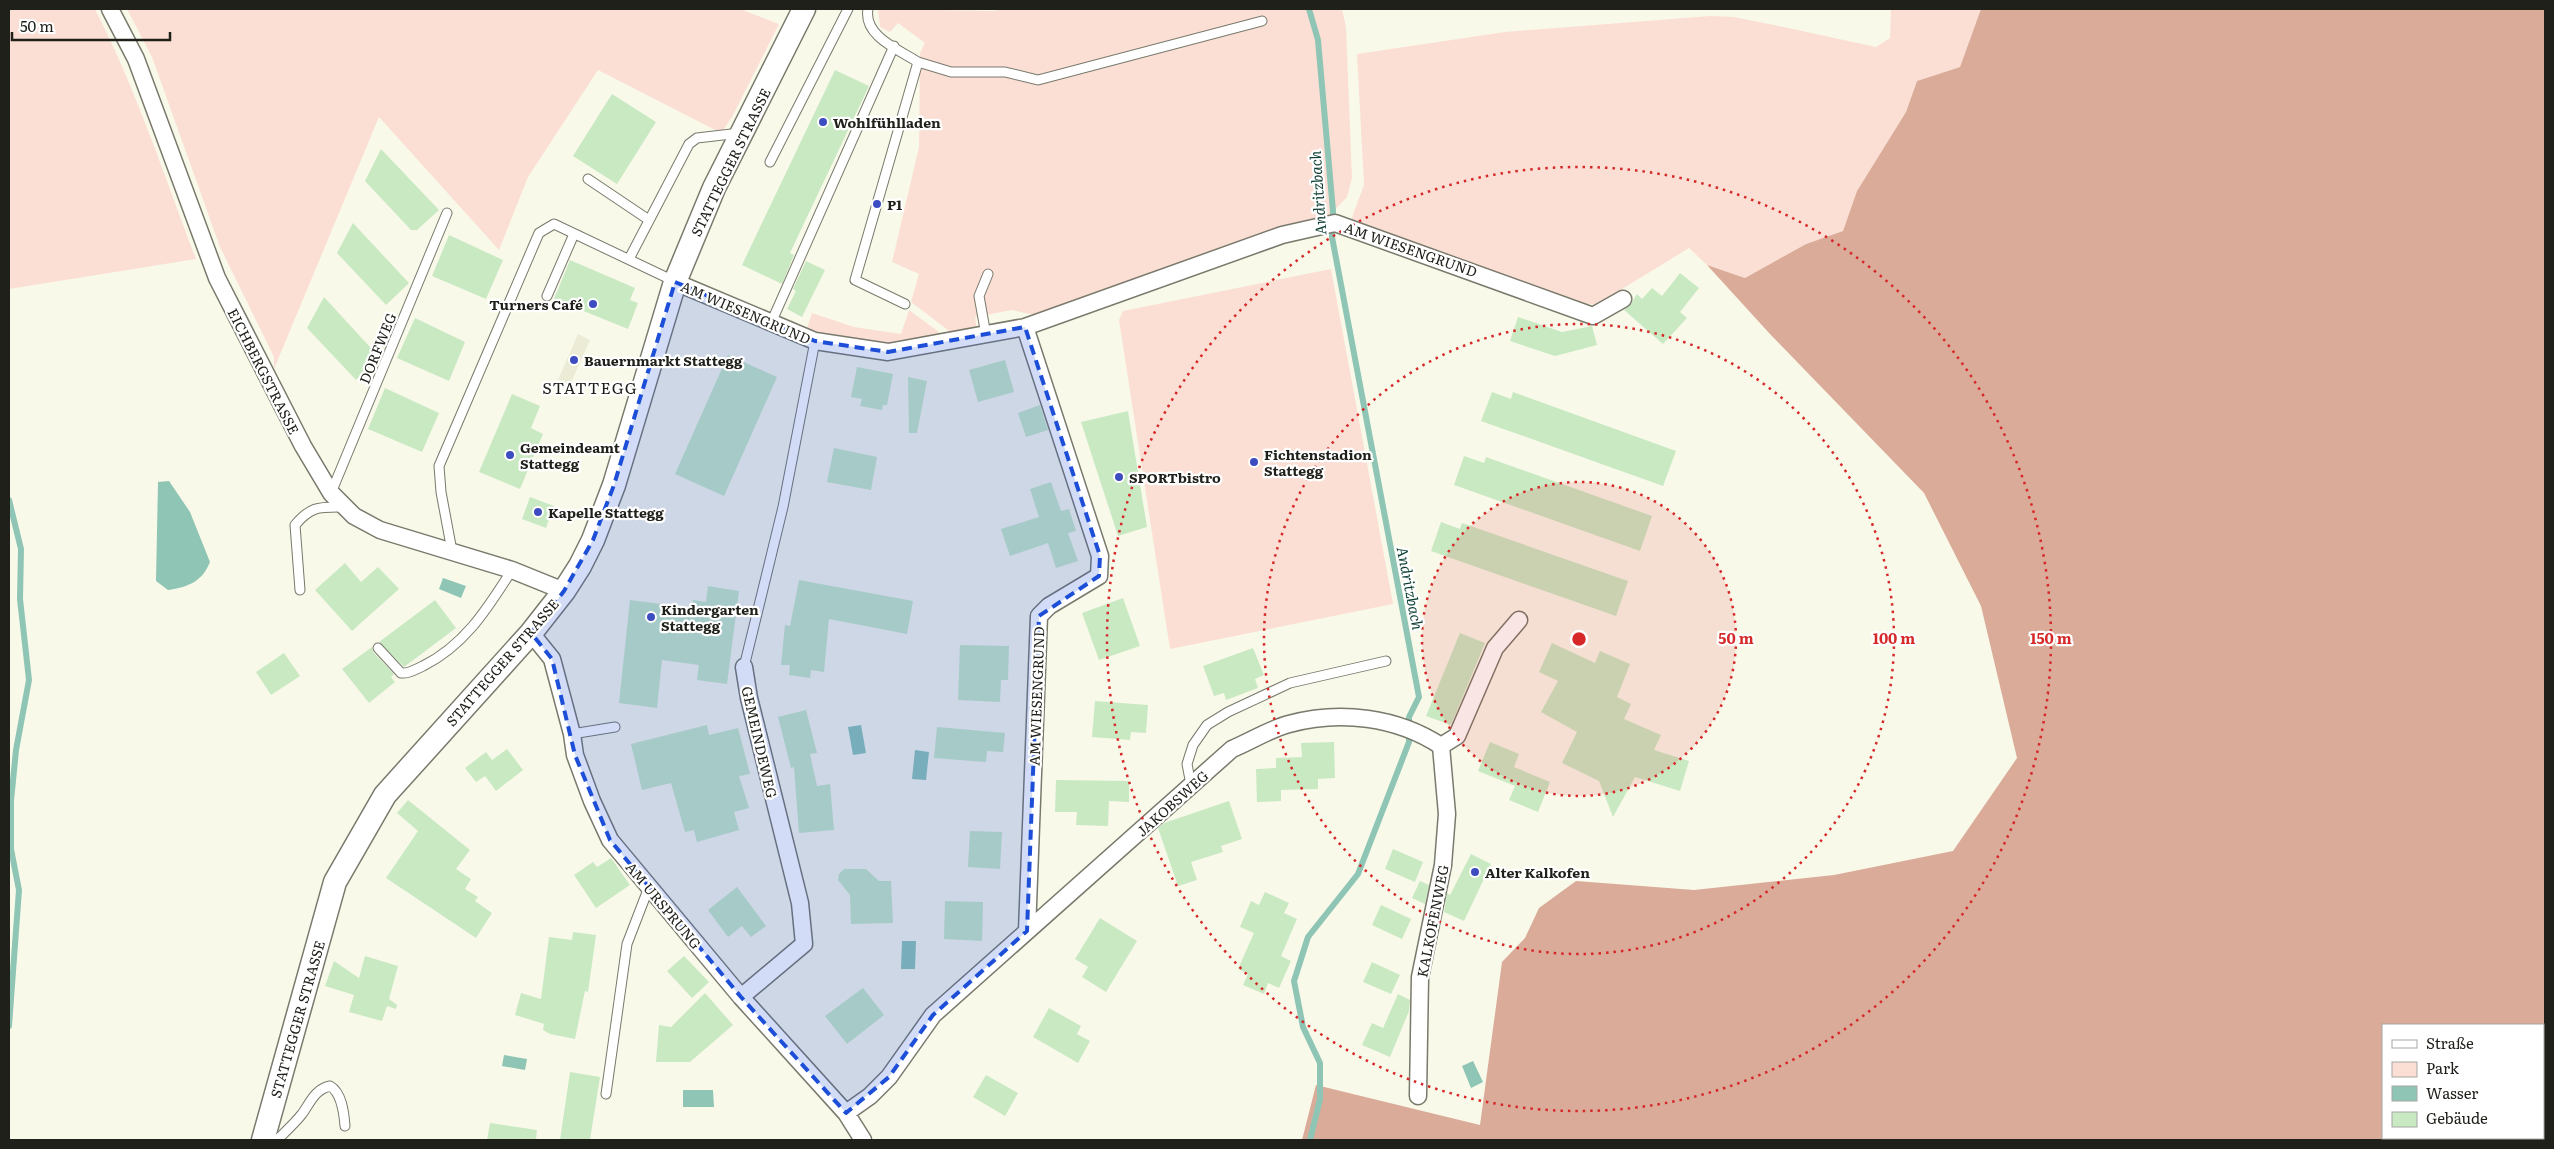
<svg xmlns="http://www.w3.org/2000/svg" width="2554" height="1149" viewBox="0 0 2554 1149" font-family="Literata,serif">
  <rect width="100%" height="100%" fill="#f9f9ea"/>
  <path fill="#ececd6" d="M578 334 590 340 570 385 558 380Z"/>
  <path fill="#fbdfd4" d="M9 9H95C136 89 164 175 196 259L9 289Z
    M127 9H740L779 24 732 117 721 133 598 70 528 177 499 250 379 117 274 369V357L220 247 152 57Z
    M878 9 993 11 1006 9H1342L1346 27 1352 178 1347 197 1327 218 1039 316 1012 310 975 317 977 329 953 334 911 302 919 274 892 262 919 147 920 53 925 43 898 23 890 32 880 27Z
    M1891 9H1981L1960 67 1917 81 1906 112 1857 191 1843 231 1806 244 1745 278 1707 265 1689 248 1596 305 1574 302 1351 220 1364 185 1357 54 1505 32 1710 16 1734 17 1774 25 1876 47 1890 38Z
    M1331 269 1393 604 1170 649 1119 320 1123 311Z
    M909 310 947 338C894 346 858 348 807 328L812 313 854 327 901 334Z"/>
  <path fill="#daab99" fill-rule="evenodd" d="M1981 9H2545V1140H1302L1316 1085 1480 1125 1502 962 1525 938 1539 908 1576 881 1694 890 1834 875 1953 851 2017 758 1981 606 1924 493 1770 334 1707 265 1745 278 1806 244 1843 231 1857 191 1906 112 1917 81 1960 67ZM2383 1025H2543V1138H2383Z"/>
  <path fill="#8fc5b4" d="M169 481 190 512 210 562C202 582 188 587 168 590L156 581 158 482Z
    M443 578 466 586 461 598 439 589Z
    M861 725 866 753 853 755 848 727Z
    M915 750 929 752 926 780 912 779Z
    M902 941H916L915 969H901Z
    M504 1055 527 1059 525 1070 502 1066Z
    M1473 1061 1483 1082 1471 1088 1462 1066Z
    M683 1090H713L714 1107H683Z"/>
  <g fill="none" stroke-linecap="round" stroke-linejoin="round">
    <path stroke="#8fc5b4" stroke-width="6" d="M1309 9 1318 40 1333 211 1332 237 1419 697 1409 717V742L1358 874 1308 937 1294 981 1303 1027 1320 1063V1099L1310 1140
      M9 500 21 549 20 599 29 680 16 750 11 801V849L19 890 9 1026"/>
  </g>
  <path fill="#c9e9c3" d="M835 70 869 86 790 253 794 255 782 284 742 265Z
    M612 94 656 122 617 184 573 156Z
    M381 149 439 210 417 230H411L365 181Z
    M353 223 409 283 386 305 337 253Z
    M449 235 503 260 486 299 432 276Z
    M570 260 635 288 630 300 638 303 628 329 554 299Z
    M806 261 825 270 802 317 787 309 796 291 793 289Z
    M1680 273 1699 288 1680 312 1687 318 1663 344 1624 310 1631 304 1637 294 1642 299 1652 288 1662 296Z
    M324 297 380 358 356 380 307 328Z
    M1518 317 1562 332 1592 326 1597 345 1555 356 1510 341Z
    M415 318 465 342 449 381 397 358Z
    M728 355 777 377 724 496 675 474Z
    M1005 360 1014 392 978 402 969 370Z
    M857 367 893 374 887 405H883L882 410 860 406 862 399 851 397Z
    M908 377 927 381 917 433H909Z
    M385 388 439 413 422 452 368 429Z
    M1492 392 1511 399 1513 392 1676 451 1663 486 1481 421Z
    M512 394 540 406 531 428 543 434 520 489 479 472Z
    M1040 405 1048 430 1026 437 1018 413Z
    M1128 411 1147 527 1118 536 1081 422Z
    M834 448 877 457 871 490 827 482Z
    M1464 456 1484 463 1486 457 1652 516 1640 551 1454 485Z
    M1051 482 1061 511 1069 509 1076 531 1068 533 1078 561 1056 568 1048 543 1010 556 1001 529 1039 517 1030 489Z
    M530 497 554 506 546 528 522 519Z
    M1441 522 1460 529 1462 523 1628 581 1616 616 1431 551Z
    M345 563 361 582 378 567 399 589 352 631 315 590Z
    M799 580 913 601 907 634 829 619 824 672 811 670 810 678 789 675 790 665H781L785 625 790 626Z
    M708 586 739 591 727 684 697 680 699 665 662 660 657 708 619 703 630 600 692 608 693 600 706 602Z
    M1123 598 1140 646 1099 660 1082 613Z
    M435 600 456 628 404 667 379 642Z
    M1460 633 1485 643 1451 725 1426 716Z
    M1552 643 1595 663 1600 651 1630 664 1617 697 1631 704 1624 719 1661 735 1654 750 1689 761 1680 791 1635 777 1613 817 1599 781 1562 763 1577 732 1541 712 1558 681 1539 672Z
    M960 645 1009 646 1008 680H1001L1000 702 958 700Z
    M372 647 373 652 394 674 391 677 395 682 369 703 342 669Z
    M1253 648 1264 675 1255 679 1258 688 1226 700 1224 693 1214 696 1203 666Z
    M284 653 300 676 271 695 256 672Z
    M1095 701 1148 705 1146 733 1131 732 1130 740 1092 737Z
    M806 710 817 753 810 754 817 786 830 784 834 830 799 833 794 767 791 768 778 717Z
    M707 725 709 735 738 728 750 774 739 776 749 808 734 812 739 830 697 842 694 830 685 832 671 783 642 790 631 744Z
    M937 727 1005 733 1003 752 987 751 986 762 934 758Z
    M1334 742 1335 778 1318 779V789L1281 790V801L1257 802 1256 769 1276 768V758L1302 757 1301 743Z
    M1490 742 1519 754 1514 767 1550 782 1538 812 1509 800 1515 786 1478 771Z
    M507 749 523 770 496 791 485 776 476 782 465 768 486 752 492 760Z
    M1056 780 1129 781V802L1109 801 1108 826 1076 825 1077 812H1055Z
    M408 800 470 850 456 869 471 879 465 889 478 897 475 901 492 913 476 938 386 878 418 831 397 813Z
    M1229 801 1242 839 1221 846 1223 852 1191 862 1197 880 1178 886 1158 828 1164 823Z
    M970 831 1002 832 1000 869 968 867Z
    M1393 849 1423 862 1415 882 1385 869Z
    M1471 854 1491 864 1464 921 1444 912 1447 893 1450 895Z
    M611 858 630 885 596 908 574 875 593 862 597 867Z
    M844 869H866L879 881H891L893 923 851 924 850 895 838 880 839 874Z
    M1420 881 1429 885 1425 904 1412 898Z
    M737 887 766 926 751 937 742 926 728 937 708 910Z
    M1265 892 1289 903 1284 913 1297 919 1281 956 1291 961 1279 988 1268 983 1264 994 1243 985 1248 974 1238 969 1254 933 1240 927 1251 901 1259 905Z
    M945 901 983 902 982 941 944 939Z
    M1381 905 1411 919 1402 939 1372 925Z
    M1100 918 1137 941 1106 992 1082 977 1088 967 1075 959Z
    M573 932 596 935 588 992 585 991 575 1039 550 1034 543 1030 544 1024 515 1015 521 993 541 999 549 937 572 940Z
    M365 956 398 966 389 999 397 1005 396 1009 387 1006 382 1021 349 1012 354 995 325 986 334 961 359 978Z
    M684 956 709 982 692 998 667 971Z
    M1372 962 1400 975 1391 994 1363 982Z
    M863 988 884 1015 847 1044 825 1016Z
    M705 993 733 1025 690 1062H656L659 1025 671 1027Z
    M1398 994 1410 1000 1409 1011 1390 1057 1362 1045 1372 1023 1383 1028Z
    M1049 1008 1081 1026 1077 1034 1090 1041 1078 1063 1033 1037Z
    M570 1072 600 1077 590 1140H560Z
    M986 1075 1018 1093 1005 1116 973 1097Z
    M490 1123 537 1130 536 1140H487Z"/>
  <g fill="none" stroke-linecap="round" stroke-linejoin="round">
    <g stroke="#79796c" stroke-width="11">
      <path id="lane" d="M868 9C863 36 899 50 918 62L855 280 905 304
        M918 62 951 72H1005L1038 80 1262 21
        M770 162 848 9
        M588 179 649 220
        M629 259 689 144 697 138 740 133
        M547 296 574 234
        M771 323 894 46
        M986 335 979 296 988 274
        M331 493 447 213
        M452 551 441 492 439 466 539 233 554 224 674 281
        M300 590 295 525C311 506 319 507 342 507
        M378 648 401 673C409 674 416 669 423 666 465 645 487 609 512 570
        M744 667 783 507 815 341
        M572 734 615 727
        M1191 785 1187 764 1193 745 1207 725 1228 712 1290 683 1386 661
        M606 1094 627 944 649 887
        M277 1140C285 1132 295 1123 302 1114 310 1103 315 1089 330 1086 342 1093 344 1113 345 1126"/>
    </g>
    <g stroke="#79796c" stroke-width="19">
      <path id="street" d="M110 9 136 59 217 278 303 446 331 493 354 516 380 530 512 570 564 591
        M675 282 815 341 888 352 1025 327 1282 235 1335 223 1593 316 1623 299
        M1025 327 1100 556 1099 576 1049 606 1039 616 1027 931
        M531 633 552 659 572 734 575 755 592 801 610 840 741 997 846 1113 863 1140
        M1441 746 1457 736 1495 648 1519 620
        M741 997 804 944 800 903 749 698 744 667
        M1418 1096 1420 977 1443 865 1447 814 1441 746
        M846 1113 870 1096 889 1077 933 1015 1232 749C1251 741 1270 729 1289 724 1340 710 1397 717 1441 746"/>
    </g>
    <g stroke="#79796c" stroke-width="25">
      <path id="secondary" d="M263 1140 335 882 385 795 531 633 564 591 580 566 593 540 614 485 675 282 714 188 804 9"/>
    </g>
    <use href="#lane" stroke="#fff" stroke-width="9"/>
    <use href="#street" stroke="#fff" stroke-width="16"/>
    <use href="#secondary" stroke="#fff" stroke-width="22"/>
  </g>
  <path fill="#1d4ed8" fill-opacity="0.2" stroke="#1d4ed8" stroke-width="4" stroke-dasharray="10 6" stroke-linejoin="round" d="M675 282 815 341 888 352 1025 327 1100 556 1099 576 1039 616 1027 931 933 1015 889 1077 846 1113 741 997 610 840 575 755 552 659 531 633 564 591 593 540 614 485Z"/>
  <circle cx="1579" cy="639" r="157" fill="#d62828" fill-opacity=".12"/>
  <g fill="none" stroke="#d62828" stroke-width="2.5" stroke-dasharray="2.5 5">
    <circle cx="1579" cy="639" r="157"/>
    <circle cx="1579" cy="639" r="315"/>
    <circle cx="1579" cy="639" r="472"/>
  </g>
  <g fill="#3d4cc0" stroke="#fff" stroke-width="2">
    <circle cx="823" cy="122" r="5"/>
    <circle cx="877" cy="204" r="5"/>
    <circle cx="593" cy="304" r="5"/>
    <circle cx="574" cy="360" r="5"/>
    <circle cx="510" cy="455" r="5"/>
    <circle cx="1254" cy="462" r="5"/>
    <circle cx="1119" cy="477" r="5"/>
    <circle cx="538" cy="512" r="5"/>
    <circle cx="651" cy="617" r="5"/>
    <circle cx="1475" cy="872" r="5"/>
  </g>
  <g text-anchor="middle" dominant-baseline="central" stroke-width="4.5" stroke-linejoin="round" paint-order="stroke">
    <g font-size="14" font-weight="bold" fill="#20201b" stroke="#fff" text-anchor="start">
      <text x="833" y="122">Wohlfühlladen</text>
      <text x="887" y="204">P1</text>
      <text x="583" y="304" text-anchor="end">Turners Café</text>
      <text x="584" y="360">Bauernmarkt Stattegg</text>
      <text x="520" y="447">Gemeindeamt<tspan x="520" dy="16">Stattegg</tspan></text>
      <text x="1264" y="454">Fichtenstadion<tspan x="1264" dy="16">Stattegg</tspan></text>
      <text x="1129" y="477">SPORTbistro</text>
      <text x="548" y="512">Kapelle Stattegg</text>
      <text x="661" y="609">Kindergarten<tspan x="661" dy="16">Stattegg</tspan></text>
      <text x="1485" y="872">Alter Kalkofen</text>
    </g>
    <g font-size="14" fill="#20201b" stroke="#fff">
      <text transform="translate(730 162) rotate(-64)">STATTEGGER STRASSE</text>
      <text transform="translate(1411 249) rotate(19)">AM WIESENGRUND</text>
      <text transform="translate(746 312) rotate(23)">AM WIESENGRUND</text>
      <text transform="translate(377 348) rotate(-68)">DORFWEG</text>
      <text transform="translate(264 371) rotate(63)">EICHBERGSTRASSE</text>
      <text transform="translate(502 662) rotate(-49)">STATTEGGER STRASSE</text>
      <text transform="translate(1036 696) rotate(-88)">AM WIESENGRUND</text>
      <text transform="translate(760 742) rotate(77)">GEMEINDEWEG</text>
      <text transform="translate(1172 803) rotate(-42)">JAKOBSWEG</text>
      <text transform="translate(664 905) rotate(50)">AM URSPRUNG</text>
      <text transform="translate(1432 921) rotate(-79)">KALKOFENWEG</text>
      <text transform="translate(297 1019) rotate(-74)">STATTEGGER STRASSE</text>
    </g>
    <g font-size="15" font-style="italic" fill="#0f3f33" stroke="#fff">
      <text transform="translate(1317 193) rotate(-94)">Andritzbach</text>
      <text transform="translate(1411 588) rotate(79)">Andritzbach</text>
    </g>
    <g font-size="16" letter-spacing="1" fill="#20201b" stroke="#fff">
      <text x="590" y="387">STATTEGG</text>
    </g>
  </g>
  <circle cx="1579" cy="639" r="8" fill="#d62828" stroke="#fff" stroke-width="2.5"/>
  <g font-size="15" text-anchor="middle" font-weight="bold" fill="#d62828" stroke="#fff" stroke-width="4.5" stroke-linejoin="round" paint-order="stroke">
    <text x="1736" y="644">50 m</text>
    <text x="1894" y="644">100 m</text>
    <text x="2051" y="644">150 m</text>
  </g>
  <rect width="2554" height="1149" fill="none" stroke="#20201b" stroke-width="20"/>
  <rect x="2382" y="1024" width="162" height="115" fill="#ffffff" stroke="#a6a6a4"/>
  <rect x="2392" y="1040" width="25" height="8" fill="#ffffff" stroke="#a6a6a4"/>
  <text x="2426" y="1049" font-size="15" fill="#20201b">Straße</text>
  <rect x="2392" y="1062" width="25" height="15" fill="#fbdfd4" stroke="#a6a6a4"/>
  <text x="2426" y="1074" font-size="15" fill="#20201b">Park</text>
  <rect x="2392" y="1086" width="25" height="15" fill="#8fc5b4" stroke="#a6a6a4"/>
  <text x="2426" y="1099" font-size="15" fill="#20201b">Wasser</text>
  <rect x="2392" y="1112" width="25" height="15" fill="#c9e9c3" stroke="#a6a6a4"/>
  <text x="2426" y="1124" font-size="15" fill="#20201b">Gebäude</text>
  <path d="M12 32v8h158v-8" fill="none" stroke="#20201b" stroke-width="2.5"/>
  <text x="20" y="32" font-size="15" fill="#20201b" stroke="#ffffff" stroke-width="4" paint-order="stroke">50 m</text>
</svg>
